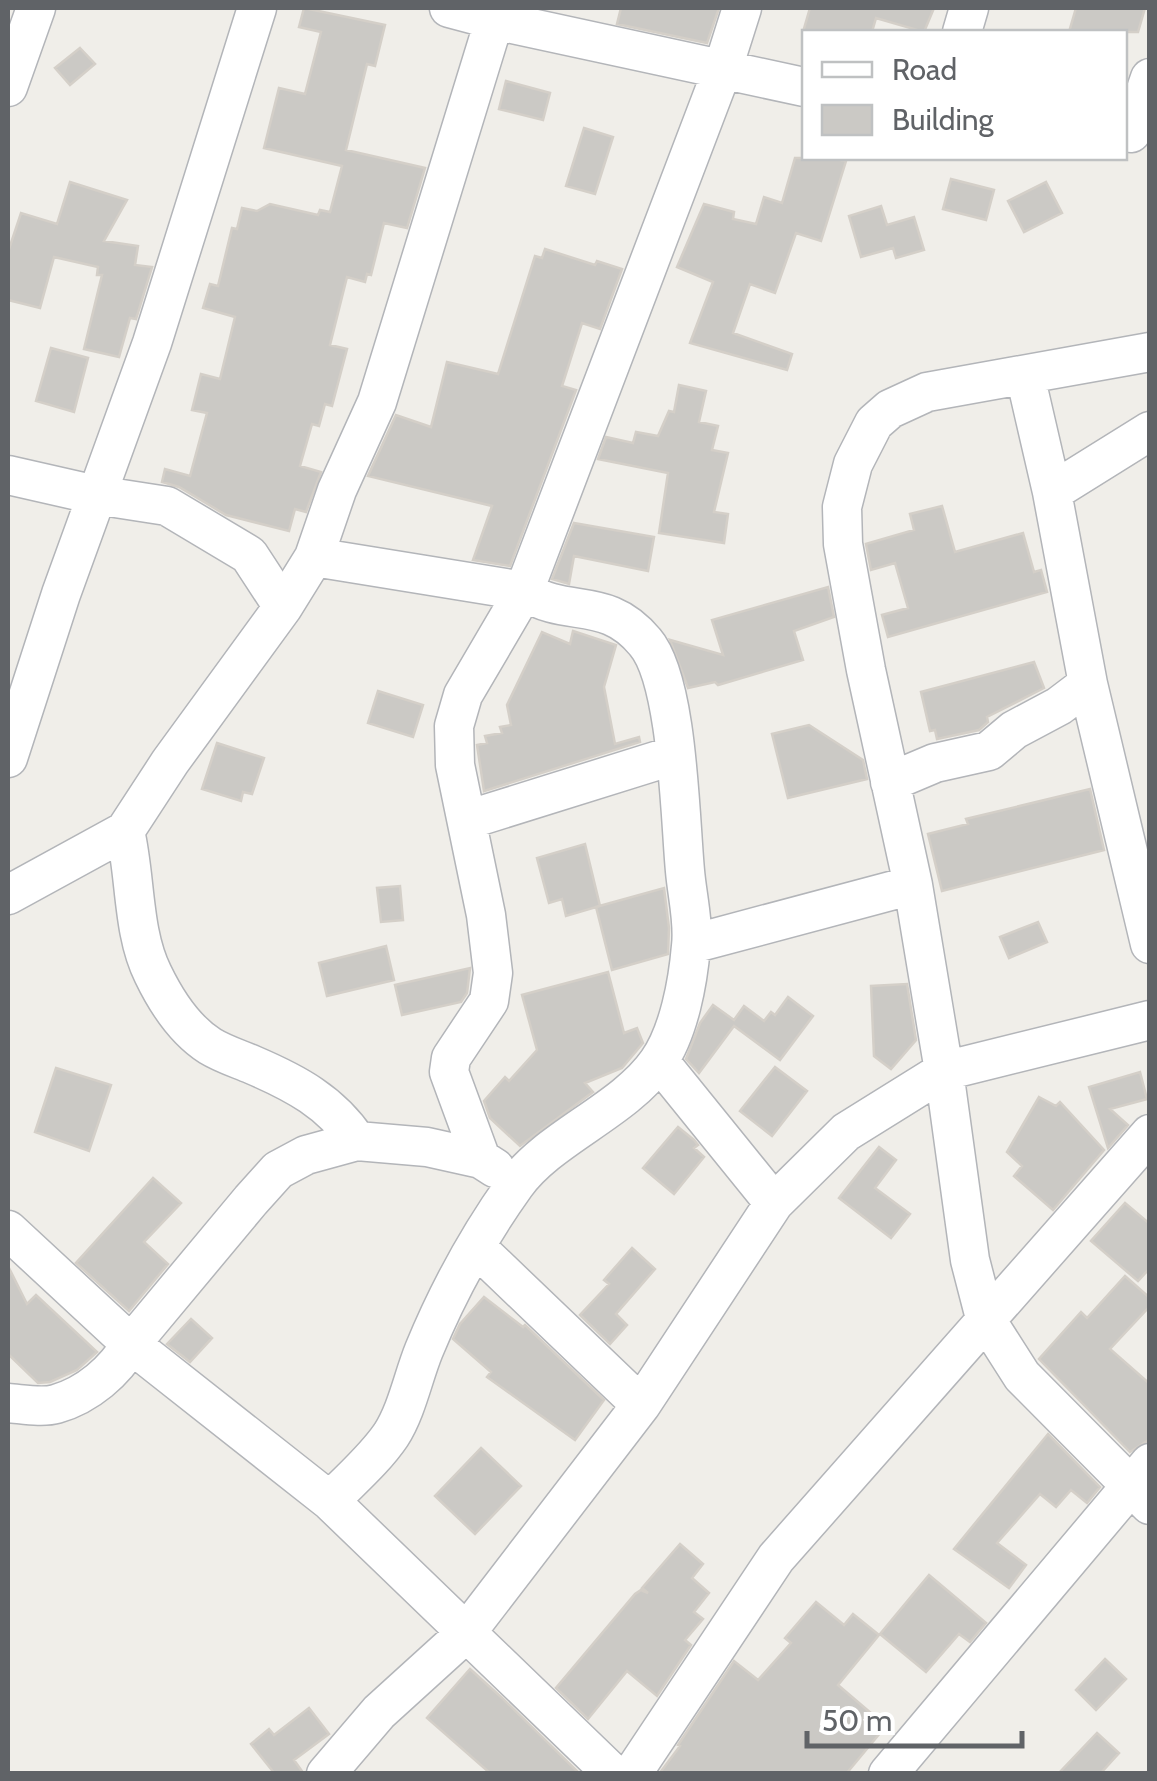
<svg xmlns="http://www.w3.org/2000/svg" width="1157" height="1781" viewBox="0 0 1157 1781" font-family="Cabin,sans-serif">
  <rect width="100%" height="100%" fill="#f0eee9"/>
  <path fill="#cbc9c5" stroke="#d4cfc8" stroke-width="2.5" d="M304 8 385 25 375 66 367 64 346 150 425 168 407 228 384 223 371 275 367 274 365 282 347 277 330 345 347 349 332 406 325 404 319 426 312 424 300 466 321 472 306 512 295 509 289 531 226 515 179 487 162 482 165 469 190 476 207 413 192 410 201 374 220 379 235 317 203 308 210 284 218 286 232 228 237 229 242 208 257 211 270 204 318 215 320 210 330 212 342 166 264 148 279 88 305 94 321 32 299 27Z
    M621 8H719L707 43 617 24Z
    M810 8H934L924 32 876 18 872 32H803Z
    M1076 8H1145L1138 32H1069Z
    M80 48 95 64 70 85 55 68Z
    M506 81 550 93 543 120 499 109Z
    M584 128 613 137 595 194 566 186Z
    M795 158H829L846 161 821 241 796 233 775 293 750 284 733 333 792 354 787 370 690 343 713 282 677 267 704 204 734 212 733 219 756 224 764 197 782 203Z
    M951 179 994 190 986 220 943 209Z
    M70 182 127 200 104 241 138 246 135 265 152 267 136 319 130 318 119 357 84 349 102 275H97L98 267 54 257 40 308 8 300V252L21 213 57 224Z
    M1046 182 1062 213 1024 232 1008 201Z
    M881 206 887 225 914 217 924 250 896 258 893 248 861 257 849 216Z
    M545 249 595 265 597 261 622 269 600 329 582 323 562 386 576 390 510 566 473 560 492 506 368 476 396 415 431 427 447 362 498 374 535 256 542 258Z
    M51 348 88 358 74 412 36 401Z
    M679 385 706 391 699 422 718 426 712 450 728 453 714 512 728 514 724 543 659 533 668 473 598 459 606 437 633 443 636 432 658 436 669 411 674 412Z
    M942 506 955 552 1023 533 1034 572 1041 570 1047 592 888 637 882 615 908 608 895 563 871 570 866 544 914 530 910 514Z
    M574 523 654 537 648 571 574 556 569 584 552 579Z
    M828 587 834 617 794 631 803 660 718 685 715 682 688 688 670 640 723 655 712 620Z
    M573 631 616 645 604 687 615 744 639 737 640 742 484 791 477 745 487 743 485 736 502 733 500 727 511 725 507 705 542 632 570 644Z
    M1034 662 1044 688 987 717 988 722 979 730 937 739 935 730 930 731 921 692Z
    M378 691 423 705 413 737 368 723Z
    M809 725 863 760 867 779 788 798 772 734Z
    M217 743 264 758 252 794 243 792 241 801 202 789Z
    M1090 789 1104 850 942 891 928 834 968 824 966 819Z
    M585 844 600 906 566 916 562 899 549 903 537 858Z
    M400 886 403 920 381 922 377 888Z
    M664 888 669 928 668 954 612 970 596 907Z
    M1038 922 1047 942 1009 958 1000 937Z
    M386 946 394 980 327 996 319 963Z
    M470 968 467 993 461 1002 402 1015 395 985Z
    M608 972 624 1033 637 1028 643 1043 622 1068 585 1083 593 1092 520 1146 490 1118 484 1101 505 1077 509 1081 537 1050 522 995Z
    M907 984 916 1040 891 1069 874 1056 871 986Z
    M788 997 813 1016 780 1060 734 1026 699 1073 686 1059 700 1023 713 1005 734 1020 744 1006 764 1021 771 1012 775 1015Z
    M775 1067 807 1091 772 1136 740 1111Z
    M56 1068 111 1085 89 1151 35 1132Z
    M1140 1072 1147 1099 1110 1109 1128 1125 1108 1148 1089 1087Z
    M1039 1097 1056 1106 1060 1102 1104 1150 1053 1210 1014 1176 1022 1166 1007 1152Z
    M678 1127 694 1140 698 1145 694 1148 704 1157 674 1194 643 1168Z
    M879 1147 896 1160 875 1188 910 1214 891 1238 839 1198Z
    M153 1178 181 1203 144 1242 168 1264 129 1311 76 1263Z
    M1125 1203 1150 1224V1268L1138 1281 1091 1241Z
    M632 1248 655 1269 616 1314 627 1325 610 1344 580 1315 609 1284 604 1280Z
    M8 1266 27 1304 36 1295 97 1352 77 1370 50 1382 38 1383 8 1354Z
    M1125 1276 1150 1298V1306L1110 1349 1150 1384V1439L1130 1452 1039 1359 1081 1312 1087 1318Z
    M484 1297 523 1327 525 1325 604 1400 575 1440 487 1377 491 1372 453 1339 460 1324Z
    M191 1319 212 1338 190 1362 167 1344Z
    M1048 1434 1100 1487 1087 1503 1071 1490 1056 1507 1040 1494 997 1543 1026 1565 1009 1588 954 1549Z
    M481 1448 521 1486 475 1534 435 1496Z
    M680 1544 703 1564 692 1578 709 1593 694 1612 703 1619 685 1640 691 1645 657 1696 627 1671 588 1719 556 1688 635 1594 641 1590 648 1593 642 1588Z
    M929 1575 986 1623 970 1642 959 1634 926 1672 880 1634Z
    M816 1602 844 1625 853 1614 879 1635 838 1685 886 1726 846 1774H659L680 1746 678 1745 734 1661 758 1680 791 1643 785 1638Z
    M1105 1659 1126 1679 1096 1710 1076 1690Z
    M470 1669 501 1697 580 1774H491L427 1718Z
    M309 1708 329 1734 294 1760 304 1774H275L251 1744 269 1729 274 1735Z
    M1097 1733 1119 1753 1100 1774H1058Z"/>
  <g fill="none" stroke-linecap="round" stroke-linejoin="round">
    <g stroke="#b3b5b9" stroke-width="41">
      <path id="minor" d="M449 8 494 20 804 87
        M962 32 969 8
        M8 87 36 8
        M1131 133 1150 78
        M1150 352 927 392 890 409 874 423 853 464 842 507 843 544 866 670 913 885 944 1071 970 1260 985 1318 1022 1376 1150 1505
        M1025 375 1052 492 1088 684 1150 944
        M8 475 96 495 167 506 249 555 283 607
        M1052 492 1150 431
        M314 557 524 591C569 619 606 595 645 642 678 680 680 818 685 871 687 895 694 922 691 946 688 982 679 1032 658 1062 624 1111 548 1138 515 1185 480 1234 447 1294 424 1350 413 1377 407 1410 391 1435 374 1460 350 1480 330 1501
        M8 758 61 594 152 343 257 8
        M890 782 935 763 989 751 1014 730 1059 706 1088 684
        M467 820 675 755
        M125 831C136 877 132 932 153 974 166 1001 185 1030 210 1046 223 1054 239 1059 253 1065 295 1083 331 1102 357 1141
        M8 895 125 831 170 762 283 607 314 557 337 490 377 402 498 8
        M692 944 913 885
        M659 1061 774 1203
        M481 1159 449 1072 451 1058 489 1001 493 973 486 915 455 765 454 726 463 695 524 591 723 68 742 8
        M8 1230 131 1344 330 1501 613 1774
        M477 1248 641 1405
        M8 1403C22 1404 42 1408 56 1404 88 1395 115 1371 131 1344L251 1200 278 1170 306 1155 357 1141 427 1147 481 1159 495 1168
        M326 1774 379 1712 466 1633 641 1405 774 1203 846 1132 944 1071 1150 1020
        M632 1774 776 1558 1150 1134
        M888 1774 1150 1463"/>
    </g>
    <use href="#minor" stroke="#fff" stroke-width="38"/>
  </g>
  <rect width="1157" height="1781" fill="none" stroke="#606367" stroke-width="20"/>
  <rect x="802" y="30" width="325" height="130" fill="#ffffff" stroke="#bfc1c2" stroke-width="2.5"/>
  <rect x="822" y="62" width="50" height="15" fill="#ffffff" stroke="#bfc1c2" stroke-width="2.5"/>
  <text x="892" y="80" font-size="30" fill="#606367">Road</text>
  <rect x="822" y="105" width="50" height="30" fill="#cbc9c5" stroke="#bfc1c2" stroke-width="2.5"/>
  <text x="892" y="130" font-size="30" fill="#606367">Building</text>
  <path d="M807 1731v15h215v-15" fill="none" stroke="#606367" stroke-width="5"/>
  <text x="822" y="1731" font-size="30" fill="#606367" stroke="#ffffff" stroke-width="8" paint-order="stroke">50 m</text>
</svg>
